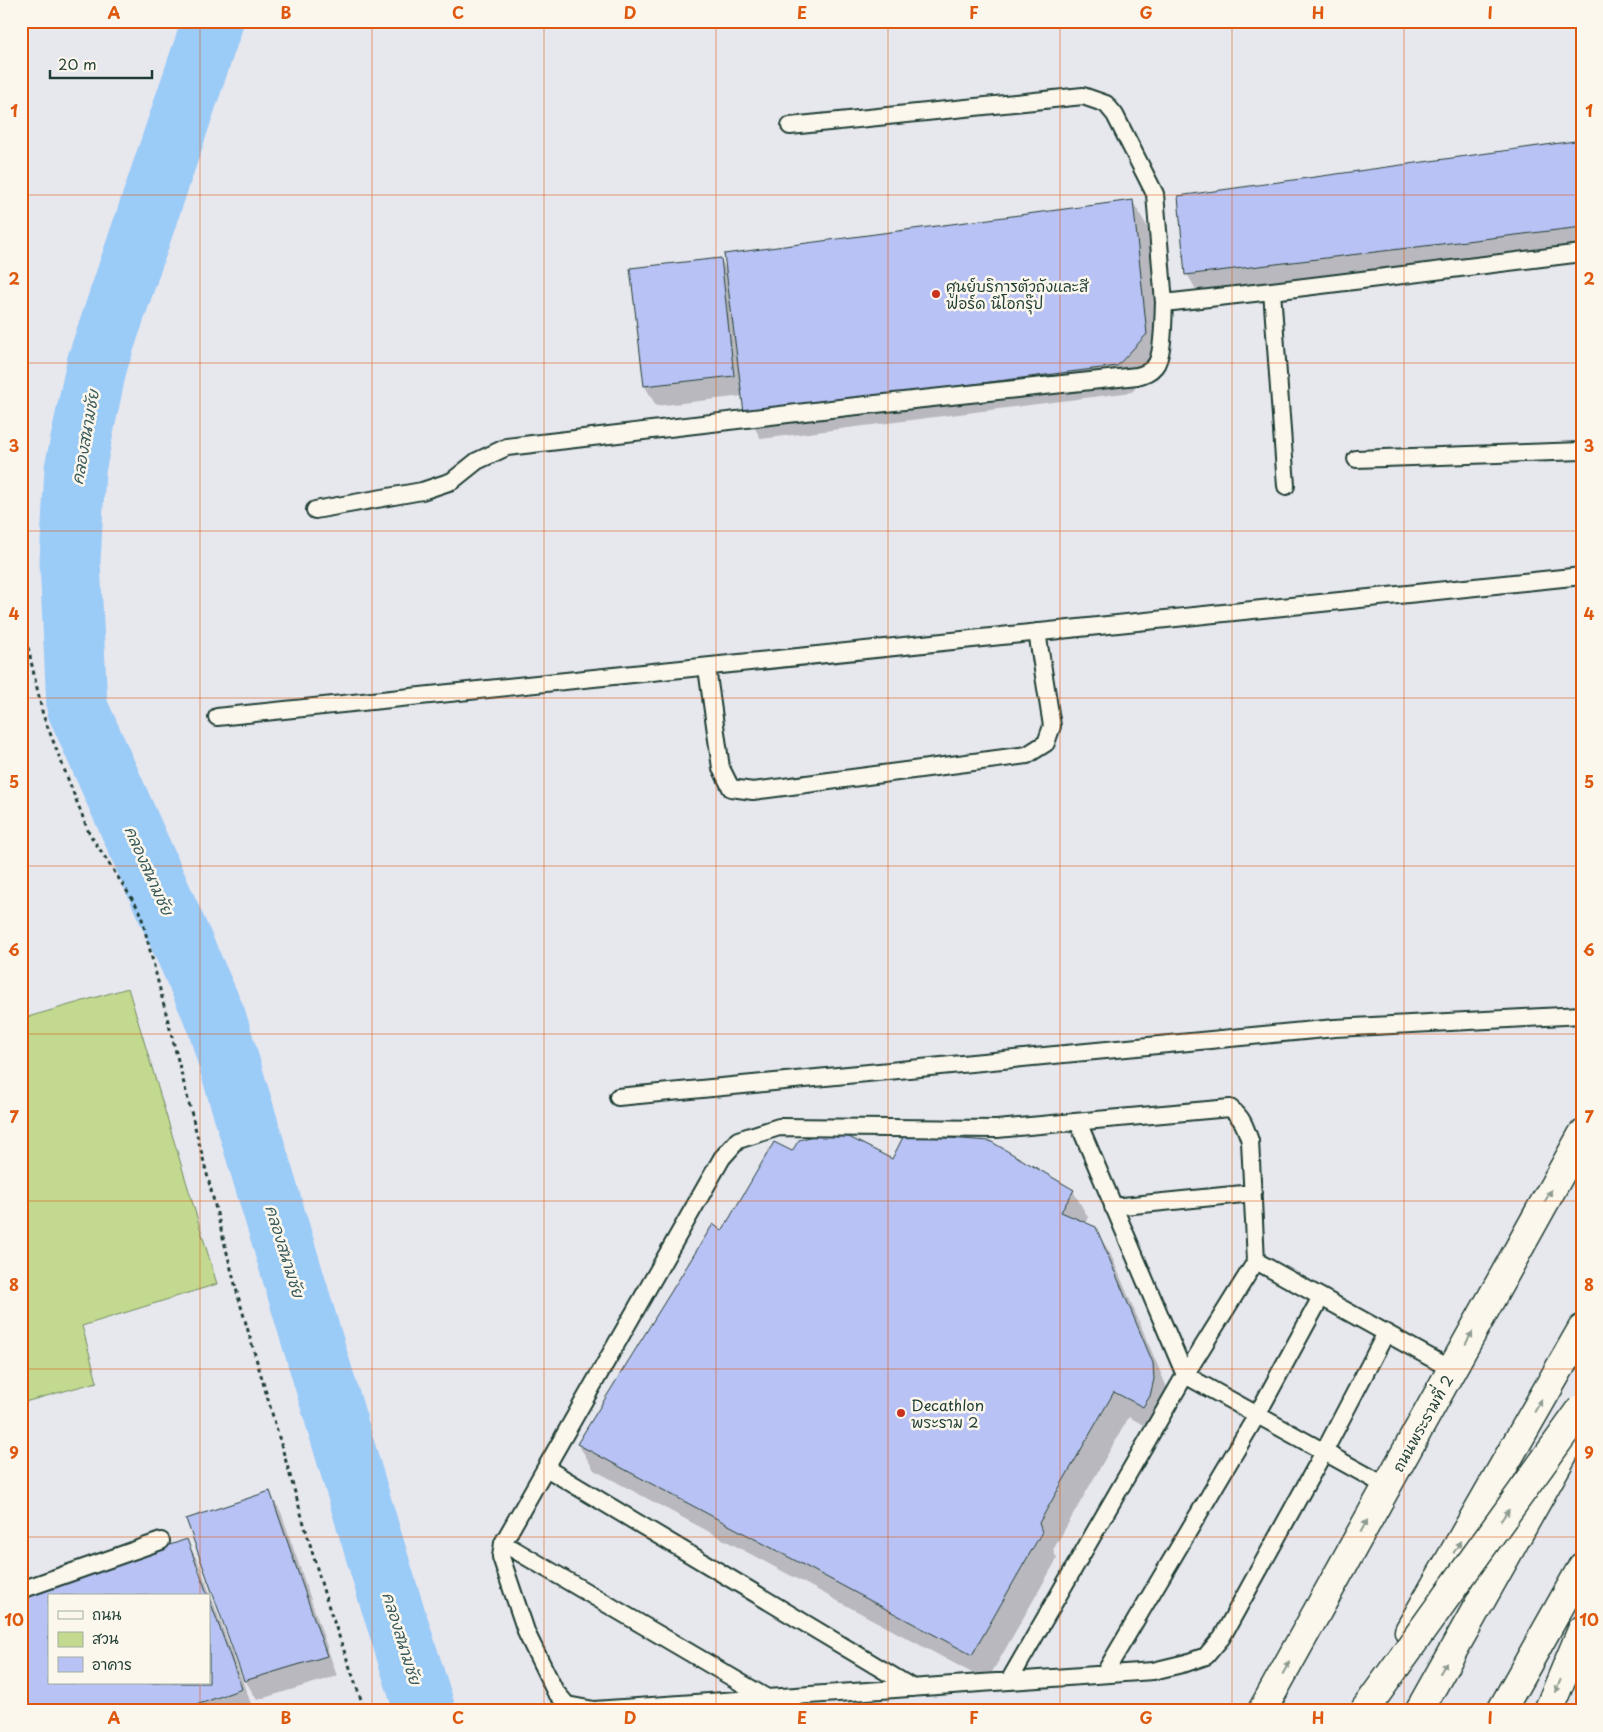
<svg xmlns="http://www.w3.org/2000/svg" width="1603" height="1732" viewBox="0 0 1603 1732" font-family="'Playpen Sans','Playpen Sans Thai',sans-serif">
  <rect width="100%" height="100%" fill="#e7e7ee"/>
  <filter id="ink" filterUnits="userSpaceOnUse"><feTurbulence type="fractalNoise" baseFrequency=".02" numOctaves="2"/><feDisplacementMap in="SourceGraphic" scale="10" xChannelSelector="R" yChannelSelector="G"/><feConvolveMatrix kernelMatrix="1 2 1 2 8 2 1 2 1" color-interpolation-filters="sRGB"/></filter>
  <g filter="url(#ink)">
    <path fill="#c2d98f" stroke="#708b62" d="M128 988 217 1284 82 1326 97 1382 21 1403V1019Z"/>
    <path fill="#0003" fill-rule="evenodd" d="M1582 142V255L1202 300 1187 274Z
      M1133 202 1148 228 1161 360 1132 392 761 439 746 413 743 396 656 406 645 386 721 260 727 271Z
      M792 1153 893 1160 1073 1191 1088 1217 1085 1224 1095 1228 1111 1255 1168 1390 1158 1433 1129 1417 1053 1550 1057 1559 987 1681 594 1470 578 1444Z
      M269 1492 281 1512 337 1676 257 1700 245 1680Z
      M186 1541 198 1561 253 1709 247 1711H21V1598ZM49 1596H209V1683H49Z"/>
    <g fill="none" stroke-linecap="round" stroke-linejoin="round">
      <path stroke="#9bcbf7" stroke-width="61" d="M213 21 97 364 75 469 70 561 77 707 216 1019 386 1587 425 1711"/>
    </g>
    <path fill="#b9c2f4" stroke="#1f3d34" d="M1582 140V227L1185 275 1178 196Z
      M1133 200 1147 334 1117 366 744 413 724 254Z
      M721 258 734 376 644 386 630 268Z
      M823 1133 849 1137 892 1159 904 1135 990 1141 1074 1190 1061 1212 1096 1227 1153 1363 1154 1379 1150 1396 1143 1407 1114 1392 1039 1523 1042 1532 972 1655 577 1444 713 1224 722 1231 774 1142 792 1151 799 1140Z
      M270 1491 327 1656 244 1681 186 1519Z
      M187 1539 208 1596H49V1683H209V1598L242 1689 179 1711H21V1597Z"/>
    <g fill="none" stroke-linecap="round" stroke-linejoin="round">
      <g stroke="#1f3d34" stroke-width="20">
        <path id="lane" d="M790 126 1083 96 1106 104 1115 115 1155 194 1164 303 1272 291 1582 253
          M1272 291 1286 486
          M1356 459 1582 451
          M315 510 422 491 452 481 477 461 507 447 848 407 1137 376C1145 374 1150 372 1155 366 1164 355 1163 318 1164 303
          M707 668 721 768 731 788 753 791 1027 755 1046 743 1052 726 1037 632
          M217 717 1582 576
          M618 1097 1335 1028 1582 1015
          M1078 1122 1185 1375 1386 1486
          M1113 1207 1253 1193
          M1256 1261 1451 1369
          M546 1468 913 1688
          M503 1543 767 1698
          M21 1590 161 1541
          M1104 1674 1257 1415 1321 1297
          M1009 1681 1185 1375 1256 1261 1250 1141C1245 1126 1242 1117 1230 1108L997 1129 779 1127 738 1140 722 1158 503 1543 501 1557 527 1634 555 1691 567 1705 594 1710 1153 1671 1186 1663 1206 1656 1222 1637 1324 1452 1386 1333"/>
      </g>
      <g stroke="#1f3d34" stroke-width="31">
        <path id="secondary" d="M1262 1711 1582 1135"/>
      </g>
      <g stroke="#1f3d34" stroke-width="31">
        <path id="highway" d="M1409 1631 1582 1329
          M1419 1711 1574 1435
          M1501 1711 1582 1567
          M1548 1711 1582 1630"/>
      </g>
      <path stroke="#1f3d34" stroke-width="3" stroke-dasharray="4 4" stroke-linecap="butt" d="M21 616 43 715 89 833 140 911 238 1296 325 1596 365 1711"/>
      <use href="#lane" stroke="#fbf7ec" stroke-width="16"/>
      <use href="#secondary" stroke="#fbf7ec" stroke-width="28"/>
      <use href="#highway" stroke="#fbf7ec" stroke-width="28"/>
      <g stroke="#1f3d34" stroke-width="31" stroke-linecap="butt">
        <path id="highway-bridge" d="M1364 1711 1582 1408"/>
      </g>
      <use href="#highway-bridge" stroke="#fbf7ec" stroke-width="28"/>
    </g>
    <defs><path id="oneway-solid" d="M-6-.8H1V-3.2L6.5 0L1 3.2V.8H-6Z" transform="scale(1.25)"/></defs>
    <g fill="#8d9a90">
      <use href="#oneway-solid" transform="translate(1548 1196) rotate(-61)"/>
      <use href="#oneway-solid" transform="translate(1469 1338) rotate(-61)"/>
      <use href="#oneway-solid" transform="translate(1538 1406) rotate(-60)"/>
      <use href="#oneway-solid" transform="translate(1505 1515) rotate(-54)"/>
      <use href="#oneway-solid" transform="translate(1364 1526) rotate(-61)"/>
      <use href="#oneway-solid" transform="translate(1457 1547) rotate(-60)"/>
      <use href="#oneway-solid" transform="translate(1286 1668) rotate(-61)"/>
      <use href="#oneway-solid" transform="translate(1443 1668) rotate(-61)"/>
      <use href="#oneway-solid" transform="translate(1558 1686) rotate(112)"/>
    </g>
  </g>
  <path fill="none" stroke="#de580e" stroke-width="1" stroke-opacity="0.55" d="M200 21V1596M372 21V1711M544 21V1711M716 21V1711M888 21V1711M1060 21V1711M1232 21V1711M1404 21V1711M21 195H1582M21 363H1582M21 531H1582M21 698H1582M21 866H1582M21 1034H1582M21 1201H1582M21 1369H1582M21 1537H1582M200 1683V1711"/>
  <g fill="#c8321e" stroke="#fbf7ec" stroke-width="2">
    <circle cx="936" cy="294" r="5"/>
    <circle cx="901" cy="1413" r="5"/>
  </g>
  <g text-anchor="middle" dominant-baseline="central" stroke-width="5" stroke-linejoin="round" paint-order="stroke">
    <g font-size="15" fill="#1f3d34" stroke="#fbf7ec" text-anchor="start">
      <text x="946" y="285">ศูนย์บริการตัวถังและสี<tspan x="946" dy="17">ฟอร์ด นีโอกรุ๊ป</tspan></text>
      <text x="911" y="1404">Decathlon<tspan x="911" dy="17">พระราม 2</tspan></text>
    </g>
    <g font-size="15" fill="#1f3d34" stroke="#fbf7ec">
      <text transform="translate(1422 1423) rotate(-61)">ถนนพระรามที่ 2</text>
    </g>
    <g font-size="16" font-style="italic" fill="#38595b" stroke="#fbf7ec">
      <text transform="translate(84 437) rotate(-80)">คลองสนามชัย</text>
      <text transform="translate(150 870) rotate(66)">คลองสนามชัย</text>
      <text transform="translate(286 1251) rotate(73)">คลองสนามชัย</text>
      <text transform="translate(403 1638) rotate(73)">คลองสนามชัย</text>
    </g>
  </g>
  <rect width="1603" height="1732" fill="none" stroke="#fbf7ec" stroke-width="55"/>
  <rect x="48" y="1594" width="162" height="90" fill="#fbf7ec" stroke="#a3ada2"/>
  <rect x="58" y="1611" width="25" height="8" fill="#fbf7ec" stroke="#a3ada2"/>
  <text x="92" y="1620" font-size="15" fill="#1f3d34">ถนน</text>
  <rect x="58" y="1632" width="25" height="15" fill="#c2d98f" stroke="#a3ada2"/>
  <text x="92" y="1644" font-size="15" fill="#1f3d34">สวน</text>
  <rect x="58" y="1657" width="25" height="15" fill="#b9c2f4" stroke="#a3ada2"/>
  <text x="92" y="1670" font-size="15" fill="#1f3d34">อาคาร</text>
  <path d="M50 70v8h102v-8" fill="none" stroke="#1f3d34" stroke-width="2.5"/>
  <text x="58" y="70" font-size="15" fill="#1f3d34" stroke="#fbf7ec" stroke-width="4" paint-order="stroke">20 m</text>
  <rect x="28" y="28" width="1548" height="1676" fill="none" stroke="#de580e" stroke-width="2"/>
  <g font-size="16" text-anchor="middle" font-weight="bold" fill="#de580e">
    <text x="114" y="19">A</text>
    <text x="286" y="19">B</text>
    <text x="458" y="19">C</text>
    <text x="630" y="19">D</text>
    <text x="802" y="19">E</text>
    <text x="974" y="19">F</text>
    <text x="1146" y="19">G</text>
    <text x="1318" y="19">H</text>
    <text x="1490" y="19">I</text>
    <text x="14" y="117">1</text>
    <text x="1589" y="117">1</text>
    <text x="14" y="285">2</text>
    <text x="1589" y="285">2</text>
    <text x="14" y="452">3</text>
    <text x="1589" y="452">3</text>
    <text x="14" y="620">4</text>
    <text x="1589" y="620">4</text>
    <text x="14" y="788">5</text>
    <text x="1589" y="788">5</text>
    <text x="14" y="956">6</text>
    <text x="1589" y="956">6</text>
    <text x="14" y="1123">7</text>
    <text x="1589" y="1123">7</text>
    <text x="14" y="1291">8</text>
    <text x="1589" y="1291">8</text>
    <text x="14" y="1459">9</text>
    <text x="1589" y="1459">9</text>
    <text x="14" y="1626">10</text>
    <text x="1589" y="1626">10</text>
    <text x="114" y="1724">A</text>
    <text x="286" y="1724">B</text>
    <text x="458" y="1724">C</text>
    <text x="630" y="1724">D</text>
    <text x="802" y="1724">E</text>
    <text x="974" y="1724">F</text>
    <text x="1146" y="1724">G</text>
    <text x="1318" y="1724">H</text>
    <text x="1490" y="1724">I</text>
  </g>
</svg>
